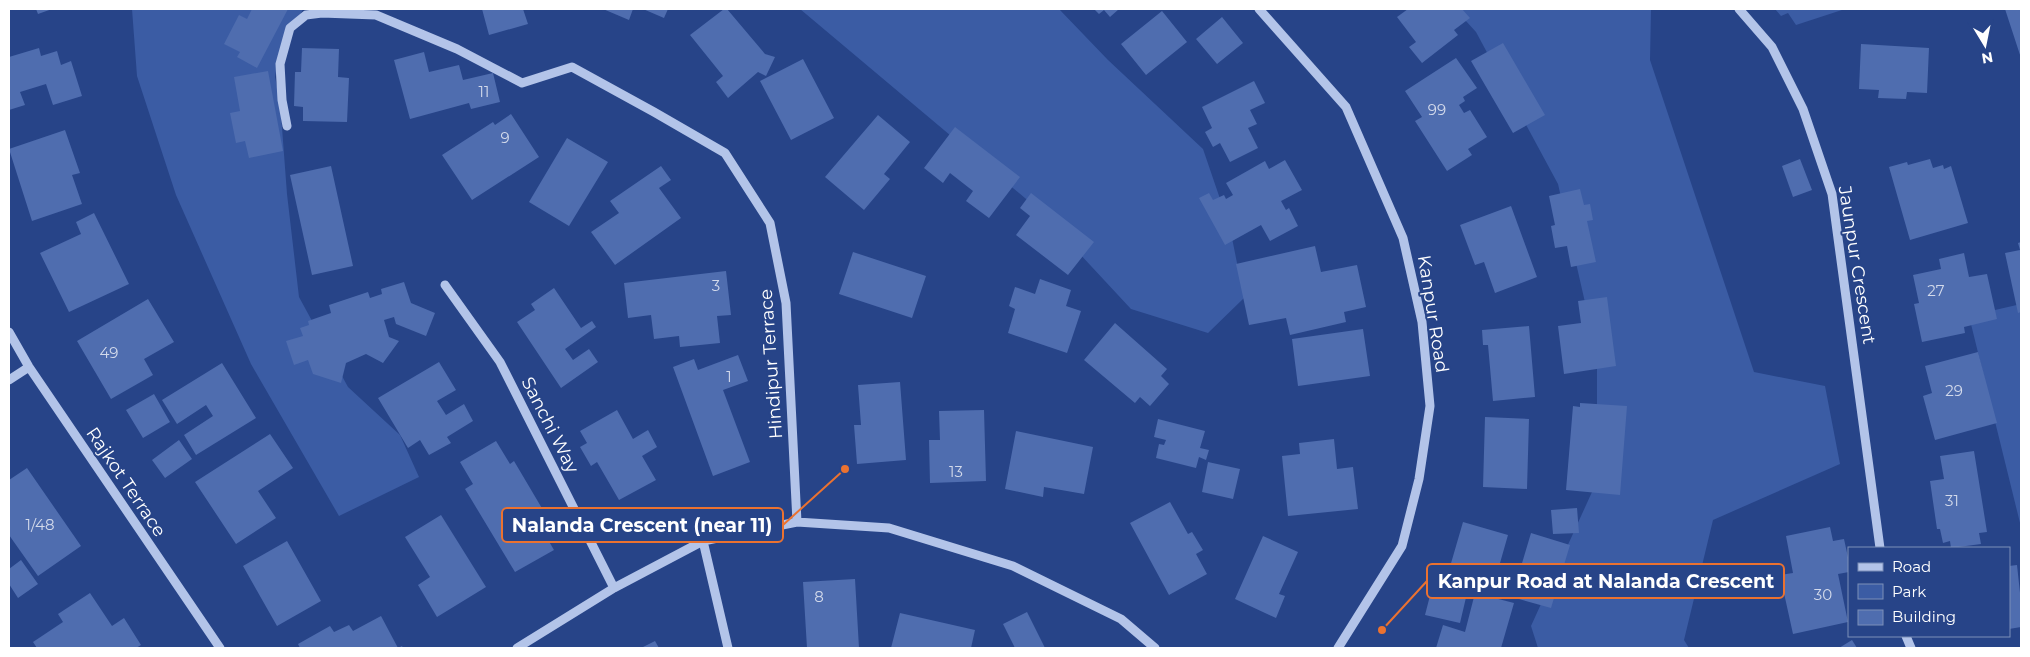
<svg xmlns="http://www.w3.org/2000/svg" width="2030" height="657" viewBox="0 0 2030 657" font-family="Montserrat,sans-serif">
  <rect width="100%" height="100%" fill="#274488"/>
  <path fill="#3b5ca4" d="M132 9H303L278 61 275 77 280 101 287 194 299 297 348 387 400 435 419 477 339 516 251 364 176 195 137 76Z
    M800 9H1059L1108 60 1203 149 1230 228 1244 298 1208 333 1131 309 1038 209Z
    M1455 9H1651L1650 60 1754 372 1825 386 1840 464 1713 520 1684 640 1689 648H1538L1531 626 1597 481V355L1558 184 1476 32Z
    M1775 9H1845L1796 25 1788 13 1781 16Z
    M2021 304V527L1969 316Z"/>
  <path fill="#4f6daf" d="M36 9H52L38 14Z
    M252 9H288L257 68 237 57 240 52 224 44 239 15 247 19Z
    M482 9H523L528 24 489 35Z
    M603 9H633L629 20Z
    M643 9H668L664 18Z
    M724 9H727L765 54 775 57 766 76 758 72 728 98 716 82 723 76 690 35Z
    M1094 9H1119L1110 17 1104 10 1099 14Z
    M1408 9H1462L1470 18 1454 30 1458 35 1422 63 1409 47 1416 42 1397 17Z
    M2005 9H2021V58Z
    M1162 11 1187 42 1146 75 1121 44Z
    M1222 17 1243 43 1217 64 1196 39Z
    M1503 43 1545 115 1513 133 1471 61Z
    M1861 44 1929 48 1927 93 1907 92 1906 99 1878 98 1879 90 1859 89Z
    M39 48 41 56 57 51 61 65 71 61 82 96 53 105 46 84 20 92 25 105 9 110V57Z
    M302 48 339 49 338 77 349 78 347 122 303 121V107L294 106 295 72H301Z
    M424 52 429 72 459 65 463 80 493 73 500 102 471 109 469 103 410 119 394 60Z
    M1456 58 1477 88 1463 97 1465 101 1459 105 1464 113 1470 110 1487 137 1468 149 1472 155 1447 171 1415 121 1422 117 1405 91Z
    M803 59 834 118 791 140 760 81Z
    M268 71 283 151 249 158 245 141 236 143 230 113 240 111 234 77Z
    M1254 81 1265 103 1250 110 1257 124 1248 128 1258 148 1230 162 1220 143 1213 147 1205 132 1212 128 1202 107Z
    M511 114 539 157 472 200 442 155 493 122 495 125Z
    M878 115 910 142 884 174 890 179 864 210 825 177Z
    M955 127 1020 177 989 218 966 201 973 191 950 173 943 183 924 168Z
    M65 130 80 173 72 175 82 204 32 221 9 149Z
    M567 138 608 162 569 226 529 202Z
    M1800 159 1812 190 1793 197 1782 166Z
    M1930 159 1933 168 1943 165 1944 169 1951 166 1968 223 1910 240 1889 167 1907 162 1908 165Z
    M1285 160 1302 190 1281 201 1286 210 1289 208 1298 226 1270 241 1261 225 1225 245 1199 198 1209 193 1213 200 1224 195 1226 199 1233 195 1226 183 1265 161 1269 169Z
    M331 166 353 266 312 275 290 175Z
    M661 166 671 180 659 188 681 218 615 265 591 232 619 213 610 201Z
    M1580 189 1584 205 1590 204 1593 220 1587 221 1596 262 1571 267 1567 246 1555 248 1551 226 1555 225 1549 196Z
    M1031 193 1094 242 1068 275 1016 235 1030 216 1020 208Z
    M1511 206 1537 277 1495 293 1484 262 1475 265 1460 225Z
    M94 213 129 284 69 312 40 253 81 234 76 222Z
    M2021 242V312L2018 313 2005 253 2020 250 2018 243Z
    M1315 246 1321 272 1357 265 1366 307 1344 312 1346 322 1290 335 1286 318 1249 325 1236 264Z
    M853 252 926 276 912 318 839 294Z
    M1964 253 1969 277 1987 274 1997 319 1964 327 1965 333 1922 342 1914 304 1919 303 1913 275 1941 269 1939 259Z
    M726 271 731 315 717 316 720 343 680 347 679 336 654 339 651 315 628 318 624 283Z
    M1040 279 1071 290 1066 306 1081 311 1067 353 1008 333 1015 309 1009 306 1015 287 1035 294Z
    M404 282 411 303 435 313 426 336 396 324 394 317 384 320 389 337 399 341 383 363 366 354 346 363 341 383 313 374 308 360 294 365 286 341 303 336 300 328 309 325 308 321 331 313 329 305 368 292 370 298 382 294 381 289Z
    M554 288 581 328 592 321 596 327 565 349 573 360 589 349 598 362 561 388 517 322 535 310 531 304Z
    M1607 297 1616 366 1564 374 1558 326 1581 323 1578 301Z
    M148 299 174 342 144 359 153 375 111 399 77 341Z
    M1115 323 1167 369 1161 376 1169 384 1150 406 1140 397 1135 403 1084 360Z
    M1529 326 1535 397 1493 401 1488 345H1483L1482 330Z
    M1363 329 1370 376 1298 386 1292 339Z
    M1978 352 1997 423 1935 440 1923 396 1932 393 1925 366Z
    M738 355 748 381 723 390 750 462 713 476 673 367 694 359 698 370Z
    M439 362 456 390 437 401 446 415 464 404 473 421 447 437 451 443 429 455 420 440 408 448 378 398Z
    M222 363 256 418 196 455 184 435 213 416 206 405 177 424 162 400Z
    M900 382 906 460 857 464 854 425H861L858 385Z
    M154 394 170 422 143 438 126 410Z
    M1580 403 1627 406 1620 495 1566 490 1573 406 1580 407Z
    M617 410 633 439 648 430 657 447 642 456 656 480 619 500 597 462 591 466 580 447 587 443 580 431Z
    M984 410 986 481 930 483 929 440H940L939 411Z
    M1485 417 1529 419 1527 489 1483 487Z
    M1158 419 1205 431 1200 448 1209 450 1206 460 1199 457 1196 468 1156 458 1159 444 1164 445 1166 440 1154 437Z
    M1016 431 1093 447 1084 494 1044 487 1043 497 1005 489Z
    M270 434 293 468 258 491 276 518 236 544 195 482Z
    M1334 439 1337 469 1353 467 1358 509 1288 516 1282 456 1300 454 1299 443Z
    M179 440 192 459 165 478 152 460Z
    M496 441 510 464 514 461 543 510 534 516 554 550 515 572 465 489 473 484 460 462Z
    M1974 451 1987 532 1979 533 1981 544 1951 548 1950 541 1943 543 1940 529H1937L1930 481 1944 479 1940 456Z
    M1208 462 1240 469 1233 499 1202 492Z
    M27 468 81 546 38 576 9 535V480Z
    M1170 502 1188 534 1192 532 1203 550 1196 554 1207 574 1169 595 1130 523Z
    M1577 508 1579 533 1553 534 1551 510Z
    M441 515 486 587 437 617 418 585 430 577 405 537Z
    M1463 522 1508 535 1492 591 1447 577Z
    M1830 527 1833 541 1844 539 1849 562V572L1838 574 1848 622 1793 634 1780 575 1793 573 1786 536Z
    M1531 533 1570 545 1551 608 1512 597Z
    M1263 536 1298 552 1279 594 1285 596 1276 618 1235 599Z
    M287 541 321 601 277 626 243 566Z
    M21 560 38 584 18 598 9 584V569Z
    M2017 565 2021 602V627L2009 629V566Z
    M855 579 859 648H807L803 582Z
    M1434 580 1468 589 1460 623 1425 615Z
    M90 593 112 626 124 618 141 645 136 648H37L33 642 63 622 58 614Z
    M1475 593 1514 603 1501 648H1436L1443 625 1465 632Z
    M1027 612 1045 648H1015L1003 624Z
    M900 613 975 630 971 648H891Z
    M381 616 398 648 402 646 403 648H300L298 644 330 626 334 632 349 625 353 631Z
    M1852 640 1857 648H1839Z
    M655 641 659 648H641Z"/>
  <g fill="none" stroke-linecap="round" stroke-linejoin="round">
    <path stroke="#b3c4e9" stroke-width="9" d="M1259 9 1346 107 1403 238 1422 322 1430 406 1419 479 1402 546 1338 648
      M1739 9 1772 47 1803 109 1832 194 1880 548
      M287 126 282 100 280 64 290 28 306 15 322 13 376 15 457 49 522 83 572 67 654 112 725 153 770 223 786 303 797 522
      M445 285 500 362 614 588
      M9 332 29 367 220 648
      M9 380 29 367
      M703 541 728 648
      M1906 636 1911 648
      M517 648 614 588 703 541 797 522 889 528 1013 566 1121 619 1155 648"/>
  </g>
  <g text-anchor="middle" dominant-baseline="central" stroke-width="4" stroke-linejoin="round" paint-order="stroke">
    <g font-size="15" fill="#d3daeb">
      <text x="484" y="91">11</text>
      <text x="1437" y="109">99</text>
      <text x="505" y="137">9</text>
      <text x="716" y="285">3</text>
      <text x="1936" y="290">27</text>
      <text x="109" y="352">49</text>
      <text x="729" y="376">1</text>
      <text x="1954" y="390">29</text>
      <text x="956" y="471">13</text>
      <text x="1952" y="500">31</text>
      <text x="40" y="524">1/48</text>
      <text x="1823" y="594">30</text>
      <text x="819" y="596">8</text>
    </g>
    <g font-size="18" fill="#fff" stroke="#274488">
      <text transform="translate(1857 265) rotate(81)">Jaunpur Crescent</text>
      <text transform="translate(1433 314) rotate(81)">Kanpur Road</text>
      <text transform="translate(771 364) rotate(-94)">Hindipur Terrace</text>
      <text transform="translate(550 425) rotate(63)">Sanchi Way</text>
      <text transform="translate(126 482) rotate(56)">Rajkot Terrace</text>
    </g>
  </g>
  <path fill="none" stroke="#eb7230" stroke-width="2" d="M845 469L783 525M1382 630L1427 581"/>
  <g fill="#eb7230" stroke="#274488" stroke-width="2">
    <circle cx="845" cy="469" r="5"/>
    <circle cx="1382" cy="630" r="5"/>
  </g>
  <g fill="#274488" stroke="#eb7230" stroke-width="2">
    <rect x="502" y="508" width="281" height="34" rx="5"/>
    <rect x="1427" y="564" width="357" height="34" rx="5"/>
  </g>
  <g font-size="19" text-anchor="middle" font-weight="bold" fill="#fff">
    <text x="642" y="532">Nalanda Crescent (near 11)</text>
    <text x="1606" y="588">Kanpur Road at Nalanda Crescent</text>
  </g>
  <rect width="2030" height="657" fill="none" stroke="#ffffff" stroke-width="20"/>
  <rect x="1848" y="547" width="162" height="90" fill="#274488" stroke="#7d8fb8"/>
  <rect x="1858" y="563" width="25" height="8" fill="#b3c4e9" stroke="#7d8fb8"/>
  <text x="1892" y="572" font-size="15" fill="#ffffff">Road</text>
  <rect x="1858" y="584" width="25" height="15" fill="#3b5ca4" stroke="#7d8fb8"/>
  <text x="1892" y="597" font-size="15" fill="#ffffff">Park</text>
  <rect x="1858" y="610" width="25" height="15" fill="#4f6daf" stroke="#7d8fb8"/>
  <text x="1892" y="622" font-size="15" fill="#ffffff">Building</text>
  <g transform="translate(1985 45) rotate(170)" stroke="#274488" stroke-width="4" paint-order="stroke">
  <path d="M0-4L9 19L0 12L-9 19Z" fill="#ffffff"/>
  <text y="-8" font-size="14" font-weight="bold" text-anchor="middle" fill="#ffffff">N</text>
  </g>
</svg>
